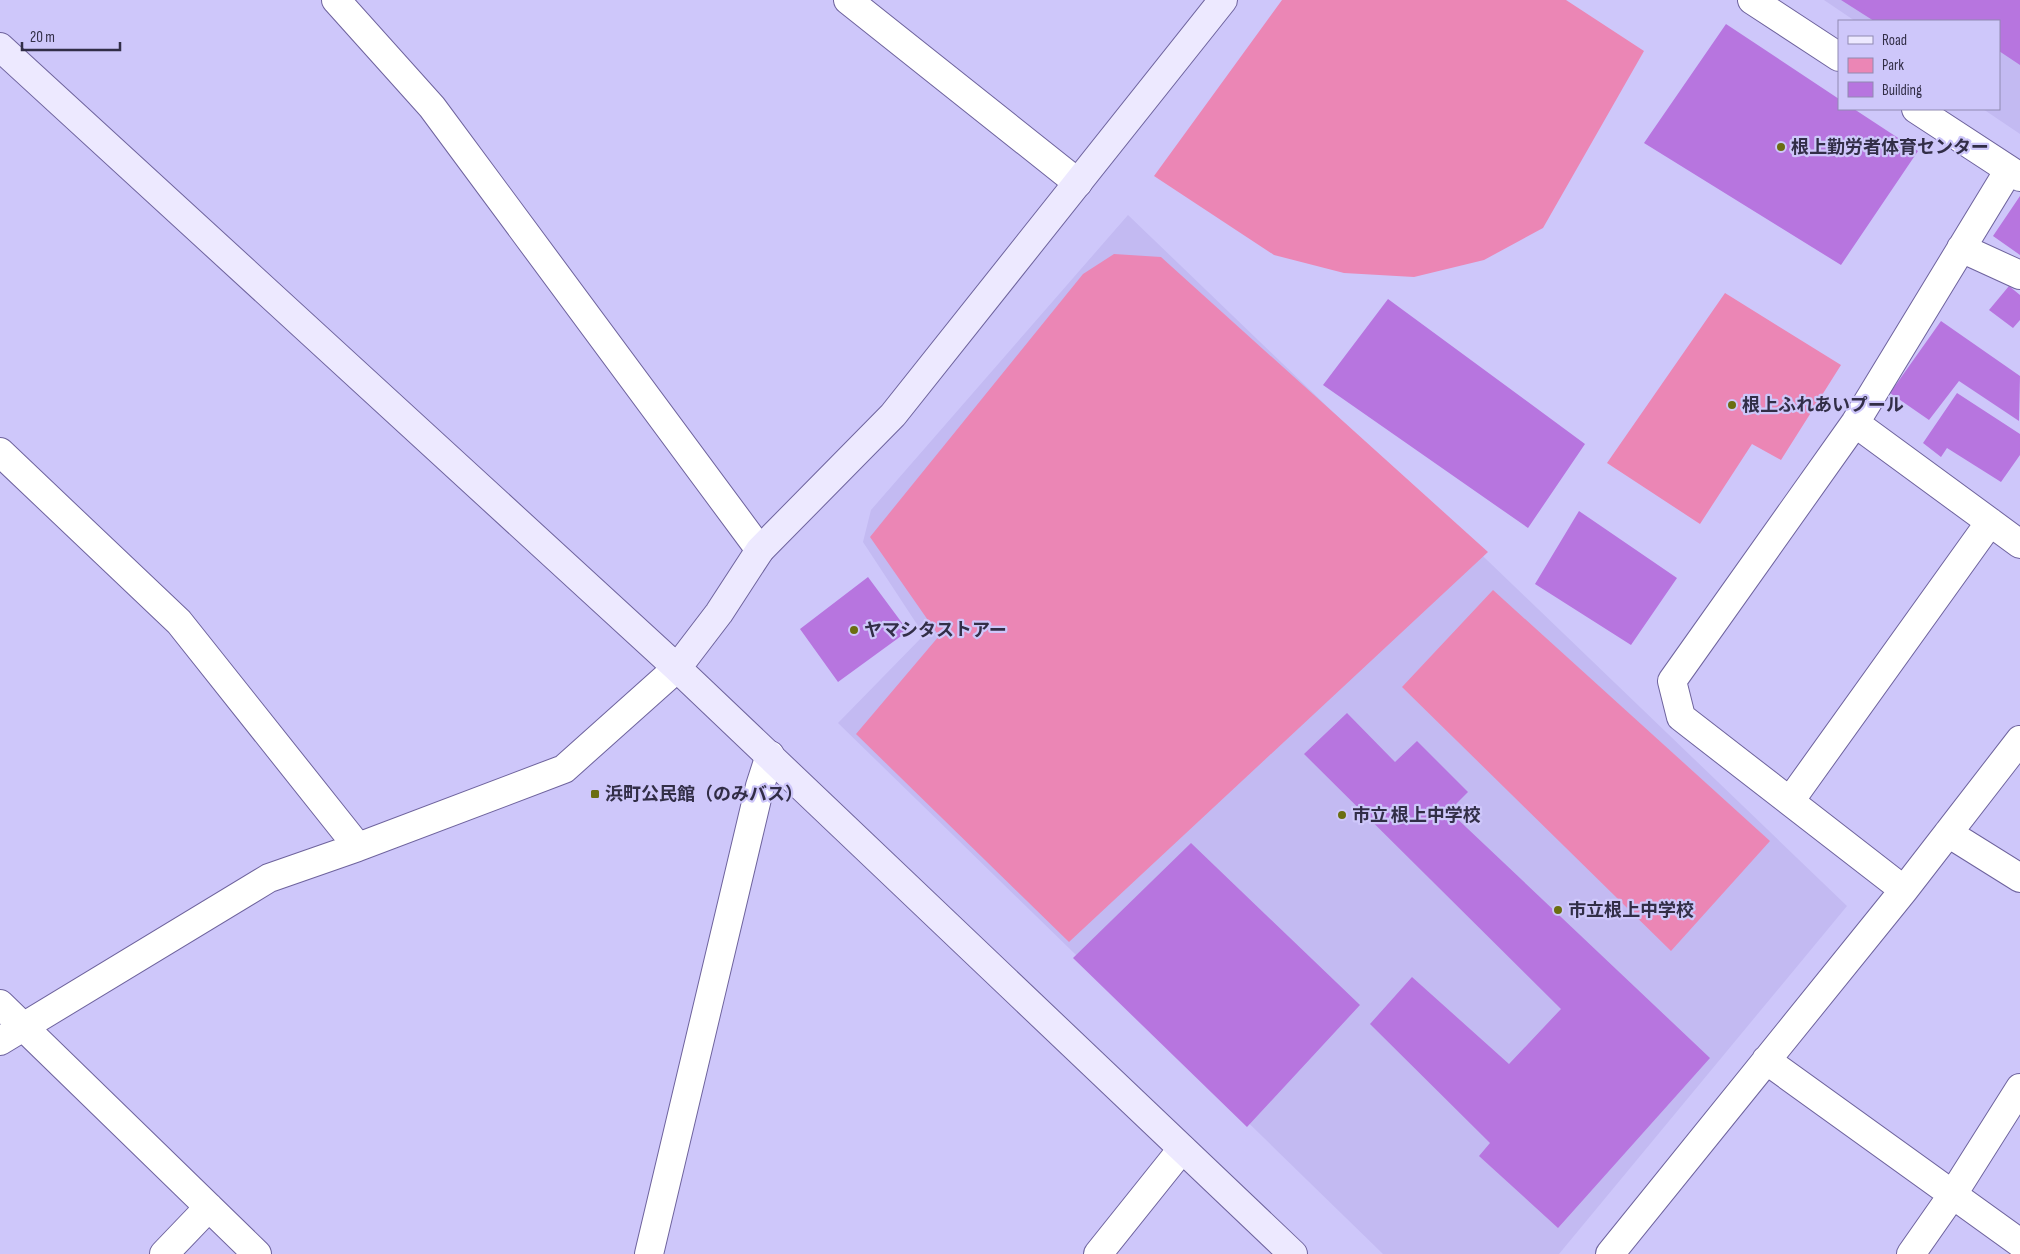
<svg xmlns="http://www.w3.org/2000/svg" width="2020" height="1254" viewBox="0 0 2020 1254" font-family="'Sofia Sans Condensed','Noto Sans JP',sans-serif">
  <rect width="100%" height="100%" fill="#cec7fa"/>
  <path fill="#c3baf2" d="M1824 0H2020V134L1983 109H1999V21H1855Z
    M1128 215 1847 906 1559 1254H1383L838 723 924 635 863 542 871 510Z"/>
  <path fill="#eb86b5" d="M1282 0H1566L1644 51 1543 228 1484 260 1414 277 1344 273 1274 255 1154 176Z
    M1114 254 1161 257 1488 552 1069 942 856 734 939 636 870 537 1083 274Z
    M1725 293 1841 365 1781 460 1752 444 1700 524 1607 463Z
    M1493 590 1770 841 1671 951 1402 687Z"/>
  <path fill="#b775df" d="M1841 0H2020V65L1999 51V21H1874Z
    M1726 24 1839 99V109H1854L1918 151 1841 265 1644 143Z
    M2020 196V255L1993 236Z
    M2009 286 2020 295V320L2013 328 1989 310Z
    M1388 299 1585 444 1528 528 1323 385Z
    M1941 321 2020 376 2019 421 1959 381 1929 420 1890 393Z
    M1957 393 2020 434V455L2001 482 1947 448 1941 457 1923 443Z
    M1579 511 1677 578 1631 645 1535 584Z
    M868 577 908 631 838 682 800 629Z
    M1347 713 1395 762 1417 741 1468 792 1449 811 1710 1058 1558 1228 1479 1156 1490 1143 1370 1024 1412 977 1509 1064 1561 1009 1304 754Z
    M1191 843 1360 1005 1247 1127 1073 958Z"/>
  <g fill="none" stroke-linecap="round" stroke-linejoin="round">
    <g stroke="#6e639d" stroke-width="30">
      <path id="street" d="M336 0 432 107 760 550
        M848 0 1078 183
        M1752 0 1839 57
        M1916 109 2020 177
        M1961 248 2020 275
        M1855 423 2020 544
        M0 452 179 622 358 847
        M1790 801 1990 522
        M1948 833 2020 878
        M1904 890 2020 740
        M0 1004 257 1254
        M0 1041 269 878 358 847 564 769 677 668
        M1766 1060 2020 1243
        M164 1254 209 1207
        M649 1254 760 786 770 755
        M1098 1254 1182 1149
        M1610 1254 1904 890 1681 717 1672 681 1855 423 2009 170
        M1911 1254 1953 1194 2020 1088"/>
    </g>
    <g stroke="#6e639d" stroke-width="30">
      <path id="secondary" d="M0 47 677 668 1293 1254
        M677 668 719 613 760 550 893 415 1223 0"/>
    </g>
    <use href="#street" stroke="#fff" stroke-width="28"/>
    <use href="#secondary" stroke="#ede9ff" stroke-width="28"/>
  </g>
  <g fill="#6b6e11" stroke="#cec7fa" stroke-width="2">
    <circle cx="1781" cy="147" r="5"/>
    <circle cx="1732" cy="405" r="5"/>
    <circle cx="854" cy="630" r="5"/>
    <rect x="590" y="789" width="10" height="10" rx="2.5"/>
    <circle cx="1342" cy="815" r="5"/>
    <circle cx="1558" cy="910" r="5"/>
  </g>
  <g text-anchor="middle" dominant-baseline="central" stroke-width="4.5" stroke-linejoin="round" paint-order="stroke">
    <g font-size="18" font-weight="bold" fill="#322e47" stroke="#cec7fa" text-anchor="start">
      <text x="1791" y="147">根上勤労者体育センター</text>
      <text x="1742" y="405">根上ふれあいプール</text>
      <text x="864" y="630">ヤマシタストアー</text>
      <text x="605" y="794">浜町公民館（のみバス）</text>
      <text x="1352" y="815">市立 根上中学校</text>
      <text x="1568" y="910">市立根上中学校</text>
    </g>
  </g>
  <rect x="1838" y="20" width="162" height="90" fill="#cec7fa" stroke="#908ab2"/>
  <rect x="1848" y="36" width="25" height="8" fill="#ede9ff" stroke="#908ab2"/>
  <text x="1882" y="45" font-size="15" fill="#322e47">Road</text>
  <rect x="1848" y="58" width="25" height="15" fill="#eb86b5" stroke="#908ab2"/>
  <text x="1882" y="70" font-size="15" fill="#322e47">Park</text>
  <rect x="1848" y="82" width="25" height="15" fill="#b775df" stroke="#908ab2"/>
  <text x="1882" y="95" font-size="15" fill="#322e47">Building</text>
  <path d="M22 42v8h98v-8" fill="none" stroke="#322e47" stroke-width="2.5"/>
  <text x="30" y="42" font-size="15" fill="#322e47" stroke="#cec7fa" stroke-width="4" paint-order="stroke">20 m</text>
</svg>
